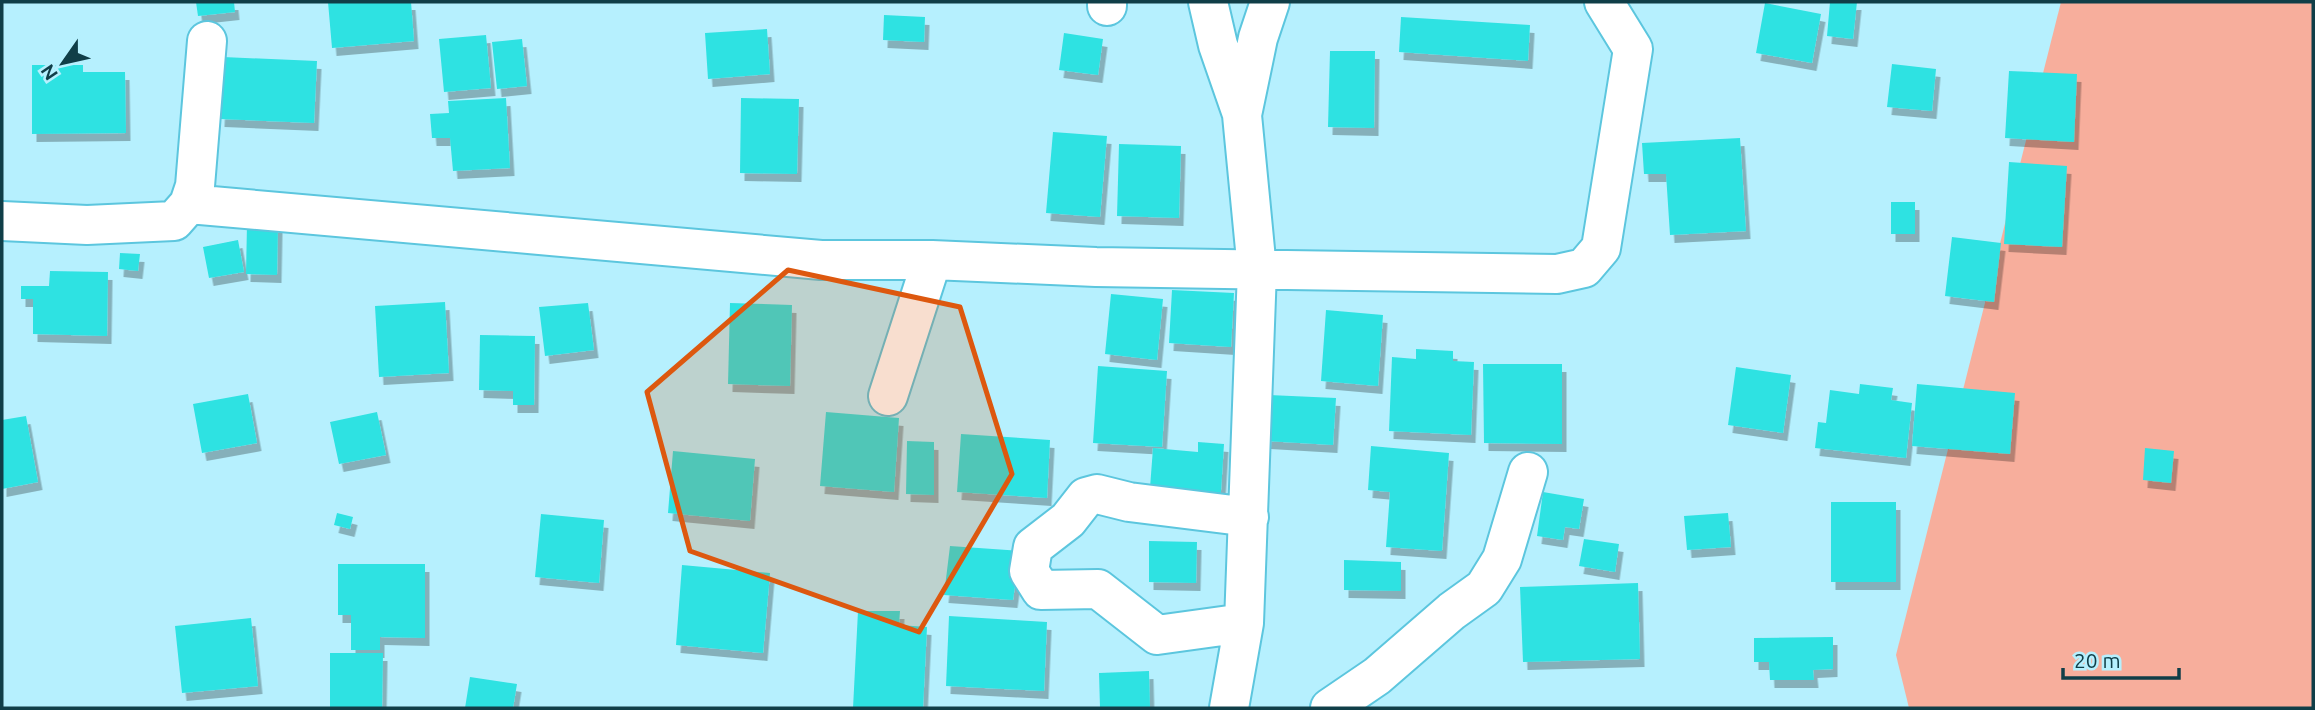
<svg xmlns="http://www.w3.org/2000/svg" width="2315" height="710" viewBox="0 0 2315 710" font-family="Ubuntu,sans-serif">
  <defs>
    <filter id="shadow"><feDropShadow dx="4.5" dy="8" stdDeviation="0" flood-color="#0004"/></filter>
  </defs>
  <rect width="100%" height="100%" fill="#b6f0fe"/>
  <path fill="#f7ae9c" d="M2061 2H2313V708H1909L1896 655Z"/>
  <path fill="#2fe2e2" filter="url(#shadow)" d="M196 2H234L235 12 198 16Z
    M328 2H411L414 41 332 48Z
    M1830 2H1857L1853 39 1827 36Z
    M1765 3 1821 14 1812 63 1756 53Z
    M884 15 925 17 924 42 883 40Z
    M1401 17 1530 25 1528 61 1399 52Z
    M767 29 770 74 708 79 705 33Z
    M1064 33 1103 39 1098 75 1059 70Z
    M486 35 491 88 444 92 439 39Z
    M522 39 527 86 497 89 492 42Z
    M1330 51H1375L1374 128 1328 127Z
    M223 57 317 61 314 123 220 119Z
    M1892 64 1936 69 1932 111 1887 107Z
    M32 65H83V72H125L126 133 32 134Z
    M2009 71 2077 74 2074 142 2005 138Z
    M506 98 510 168 453 171 450 138H432L430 114 449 113 448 101Z
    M741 98 799 99 797 174 740 173Z
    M1053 132 1107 136 1100 217 1046 213Z
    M1740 138 1746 231 1670 235 1666 174H1644L1642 143Z
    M1119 144 1181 146 1179 218 1117 216Z
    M2009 162 2067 166 2062 247 2004 244Z
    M1891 202H1915V234H1891Z
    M247 224 278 225 277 275 246 274Z
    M1952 237 2001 243 1994 302 1945 296Z
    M238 240 244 272 209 278 203 247Z
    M120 253 140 254 138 271 119 269Z
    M50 271 108 272 107 336 33 334V299H21V286H49Z
    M1172 290 1234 293 1231 347 1169 343Z
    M1111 294 1163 299 1157 360 1105 354Z
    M445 302 449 373 379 377 375 306Z
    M588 303 594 350 545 356 539 307Z
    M730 303 792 305 790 386 728 384Z
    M1326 310 1383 315 1378 386 1321 381Z
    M480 335 535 336 534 405H513V391L479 390Z
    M1416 349 1453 351V361L1474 362 1471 435 1389 431 1392 357 1416 359Z
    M1483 364H1562V444L1484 443Z
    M1098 366 1167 371 1162 447 1093 443Z
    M1736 367 1791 375 1783 433 1728 425Z
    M1860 384 1893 388 1891 400 1912 403 1906 458 1815 448 1818 422 1826 423 1830 390 1859 394Z
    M1917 384 2015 393 2010 454 1912 446Z
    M248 394 257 443 202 453 193 404Z
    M1269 395 1336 398 1333 445 1266 441Z
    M377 412 386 455 339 464 330 422Z
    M826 412 899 418 894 492 820 486Z
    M26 416 38 482 2 489V420Z
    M961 434 1050 440 1047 498 957 492Z
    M907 441 934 442V495L906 494Z
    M1198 442 1224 444 1220 506 1149 501 1153 448 1198 452Z
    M1371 446 1449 453 1442 551 1386 547 1390 492 1368 490Z
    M2145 448 2174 451 2171 483 2143 480Z
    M673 451 755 459 750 521 668 513Z
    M1543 492 1584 499 1579 529 1565 527 1563 540 1537 536Z
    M1831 502H1896V582H1831Z
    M337 513 353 517 350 529 334 525Z
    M1728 513 1731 547 1687 550 1684 516Z
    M541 514 604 520 599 583 535 577Z
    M1584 539 1619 544 1615 572 1579 566Z
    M1149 541 1197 542 1196 583 1149 582Z
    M950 546 1020 551 1013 600 944 595Z
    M1344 560 1401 562V591L1344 590Z
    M338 564H425V638L380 637V650H351V615H338Z
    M682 565 770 573 763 653 676 645Z
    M1638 583 1640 659 1523 662 1520 587Z
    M858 611H900L899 625 927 627 923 708H853Z
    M949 616 1047 622 1044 691 946 686Z
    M251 618 258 686 182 693 175 626Z
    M1833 637V669L1813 670 1814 680H1770L1769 662H1754V638Z
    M330 653H383L382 708H330Z
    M1149 671 1150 708H1100L1099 673Z
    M470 677 517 684 513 708H465Z"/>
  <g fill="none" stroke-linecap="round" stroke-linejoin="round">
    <g stroke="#5cc6de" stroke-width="42">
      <path id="minor" d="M1107 2V6
        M1208 2 1218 45 1242 114
        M189 204 821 260H932L1096 267 1557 274 1584 268 1601 248 1633 49 1604 2
        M2 221 87 225 174 221 189 204 195 186 207 41
        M888 396 932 260
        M1244 623 1157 635 1098 589 1041 590 1029 571 1033 547 1068 520 1086 497 1097 494 1129 502 1249 517
        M1229 708 1244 623 1257 270 1242 115 1258 38 1270 2
        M1330 708 1377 676 1452 611 1484 588 1502 559 1528 472"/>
    </g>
    <use href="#minor" stroke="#fff" stroke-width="38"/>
  </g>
  <path fill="#dd580f" fill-opacity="0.2" stroke="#dd580f" stroke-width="5" stroke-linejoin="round" d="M788 270 960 307 1012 474 919 632 690 551 647 392Z"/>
  <rect width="2315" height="710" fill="none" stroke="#103e48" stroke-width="7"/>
  <g transform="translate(63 63) rotate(236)" stroke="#b6f0fe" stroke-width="5" paint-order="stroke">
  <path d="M0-5L12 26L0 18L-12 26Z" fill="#103e48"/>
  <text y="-10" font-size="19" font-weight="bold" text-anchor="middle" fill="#103e48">N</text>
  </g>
  <path d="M2063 668v10h116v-10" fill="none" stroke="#103e48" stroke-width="3.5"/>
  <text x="2074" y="668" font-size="21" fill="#103e48" stroke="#b6f0fe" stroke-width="5" paint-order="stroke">20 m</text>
</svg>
